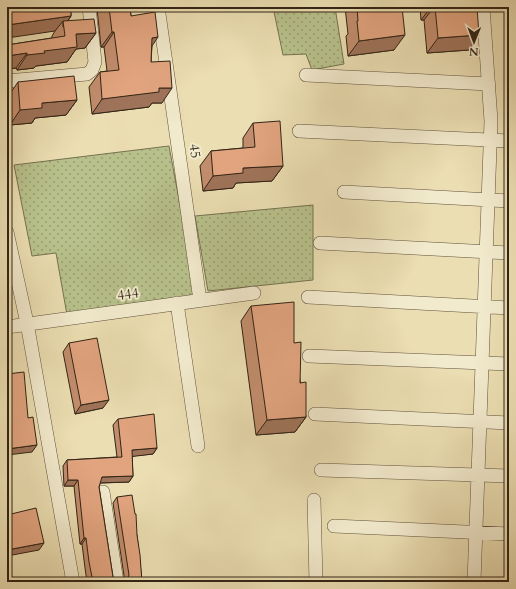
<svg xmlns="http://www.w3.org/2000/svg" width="516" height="589" viewBox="0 0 516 589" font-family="Cardo,serif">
  <defs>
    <pattern id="grass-dots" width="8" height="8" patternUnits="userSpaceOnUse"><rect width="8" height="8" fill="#b8c18b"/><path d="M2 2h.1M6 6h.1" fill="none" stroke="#969d70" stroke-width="1.8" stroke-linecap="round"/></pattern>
  </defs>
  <rect width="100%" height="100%" fill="#ebdeb2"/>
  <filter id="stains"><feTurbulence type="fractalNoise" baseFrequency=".005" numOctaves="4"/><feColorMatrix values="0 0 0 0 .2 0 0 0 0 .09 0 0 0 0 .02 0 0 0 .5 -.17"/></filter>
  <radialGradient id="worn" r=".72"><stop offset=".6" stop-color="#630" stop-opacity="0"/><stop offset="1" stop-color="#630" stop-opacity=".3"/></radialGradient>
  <path fill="url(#grass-dots)" stroke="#757250" d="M273 7H335L344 64 312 70 306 54 283 55Z
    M169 146 197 297 67 315 56 253 32 256 14 165Z
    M313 205V280L208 291 195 216Z"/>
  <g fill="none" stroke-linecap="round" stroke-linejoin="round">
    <g stroke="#60523c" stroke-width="14">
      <path id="street" d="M158 7 200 300
        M306 75 489 84
        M7 81 87 74 92 70 95 62 89 7
        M299 131 509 141
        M344 192 509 201
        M7 232 27 323 73 582
        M320 243 509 253
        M308 297 509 308
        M177 303 198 446
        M7 327 254 293
        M309 356 509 364
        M315 414 509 423
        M321 470 509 476
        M103 492 117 582
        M314 500 316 582
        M334 526 509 534
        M474 582 491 121 483 7"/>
    </g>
    <use href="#street" stroke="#f2eacd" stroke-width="13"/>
  </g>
  <path fill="#c28d6d" stroke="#322415" d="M7 7 81 9 71 10V16L68 21 96 33 85 48 76 49 67 62 36 66 34 68 17 70 16 68 7 69V45L52 38V36L55 31Z
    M98 7H130L131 16 152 46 151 62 162 103H152L149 107 92 114 89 87 100 72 107 71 104 47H101L97 8Z
    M345 7H402L394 50 348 56 346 36 348 34Z
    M420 7H477L469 50 427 53 424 20H421Z
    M18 82 77 100 66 115 35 118 32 123 10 125 7 98Z
    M253 123 283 166 272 181 236 183 233 188 203 191 200 166 211 151 243 148V138Z
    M251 306 294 343 306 417 295 432 256 435 241 321Z
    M69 343 103 408 75 414 63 352Z
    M118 419 157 448 153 454 132 456 133 476 129 482 100 483 99 487 113 577 115 581 117 582H87L85 568 82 544H80L74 486H64L63 466 67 460 117 457 113 425Z
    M117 497 137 535 142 582H125L113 503Z"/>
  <path fill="#9e7359" stroke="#322415" d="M62 7H83L81 9 59 12Z
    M431 7H434L424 20H421Z
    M71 16 63 27V21L55 31 7 38V25Z
    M112 32H114L104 47H101Z
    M96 33 85 48 76 49 67 62 36 66 34 68 17 70 27 55 44 51 76 34Z
    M405 35 394 50 348 56 359 41Z
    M479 35 469 50 427 53 438 38Z
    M158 37 148 52 152 38Z
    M27 53 16 68 7 69V56Z
    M159 88H172L162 103H152L149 107 92 114 102 99Z
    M77 100 66 115 35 118 32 123 10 125 20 110 42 103Z
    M283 166 272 181 236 183 233 188 203 191 213 176 243 168Z
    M109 400 103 408 75 414 81 405Z
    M306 417 295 432 256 435 267 420Z
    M37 445 32 452 7 455V449Z
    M157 448 153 454 128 457 132 450Z
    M133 476 129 482 98 483 102 477Z
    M68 480H78L74 486H64Z
    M84 538H86L82 544H80Z
    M44 543 39 550 7 556V550Z"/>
  <path fill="#e1a47f" stroke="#322415" d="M7 7H71V16L7 25Z
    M109 7H130L131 16 155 12 158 37 152 38 151 62 170 61 172 88H159V92L102 99 100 72 119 70 114 32H112Z
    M357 7H402L405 35 359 41 357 21H358Z
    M435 7H477L479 35 438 38Z
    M94 19 96 33 76 34 77 47 44 51 45 53 27 55V53L7 56V45L65 36 63 21Z
    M74 76 77 100 42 103V108L20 110 18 82Z
    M280 121 283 166 243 168V173L213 176 211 151 255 147 253 123Z
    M294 302V343L301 342 300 383 306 382V417L267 420 251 306Z
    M97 338 109 400 81 405 69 343Z
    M24 372 28 418 33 417 37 445 7 449V374Z
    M154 414 157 448 132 450 133 476 102 477 99 487 113 577 115 581 117 582H93L89 562 86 538H84L78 480H68L67 460 122 457 118 419Z
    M132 495 135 514H136L137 535 140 555 142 582H126L129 575 117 497Z
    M36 508 44 543 7 550V515Z"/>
  <g text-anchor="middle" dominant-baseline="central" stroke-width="4" stroke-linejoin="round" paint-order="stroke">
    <g font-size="14" fill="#322415" stroke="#f2eacd">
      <text transform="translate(195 151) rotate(82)">45</text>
      <text transform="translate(128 294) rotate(-8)">444</text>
    </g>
  </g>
  <rect width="516" height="589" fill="none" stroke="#ebdeb2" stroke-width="24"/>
  <rect x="8" y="8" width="500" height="573" fill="none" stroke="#322415" stroke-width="2"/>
  <rect x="12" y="12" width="492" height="565" fill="none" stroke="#322415"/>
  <g transform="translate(474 42) rotate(181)" stroke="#f2eacd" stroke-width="3" paint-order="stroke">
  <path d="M0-3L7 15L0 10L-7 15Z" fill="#322415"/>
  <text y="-6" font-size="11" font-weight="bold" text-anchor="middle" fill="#322415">N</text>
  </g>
  <rect width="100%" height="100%" filter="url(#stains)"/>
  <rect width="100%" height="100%" fill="url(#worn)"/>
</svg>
